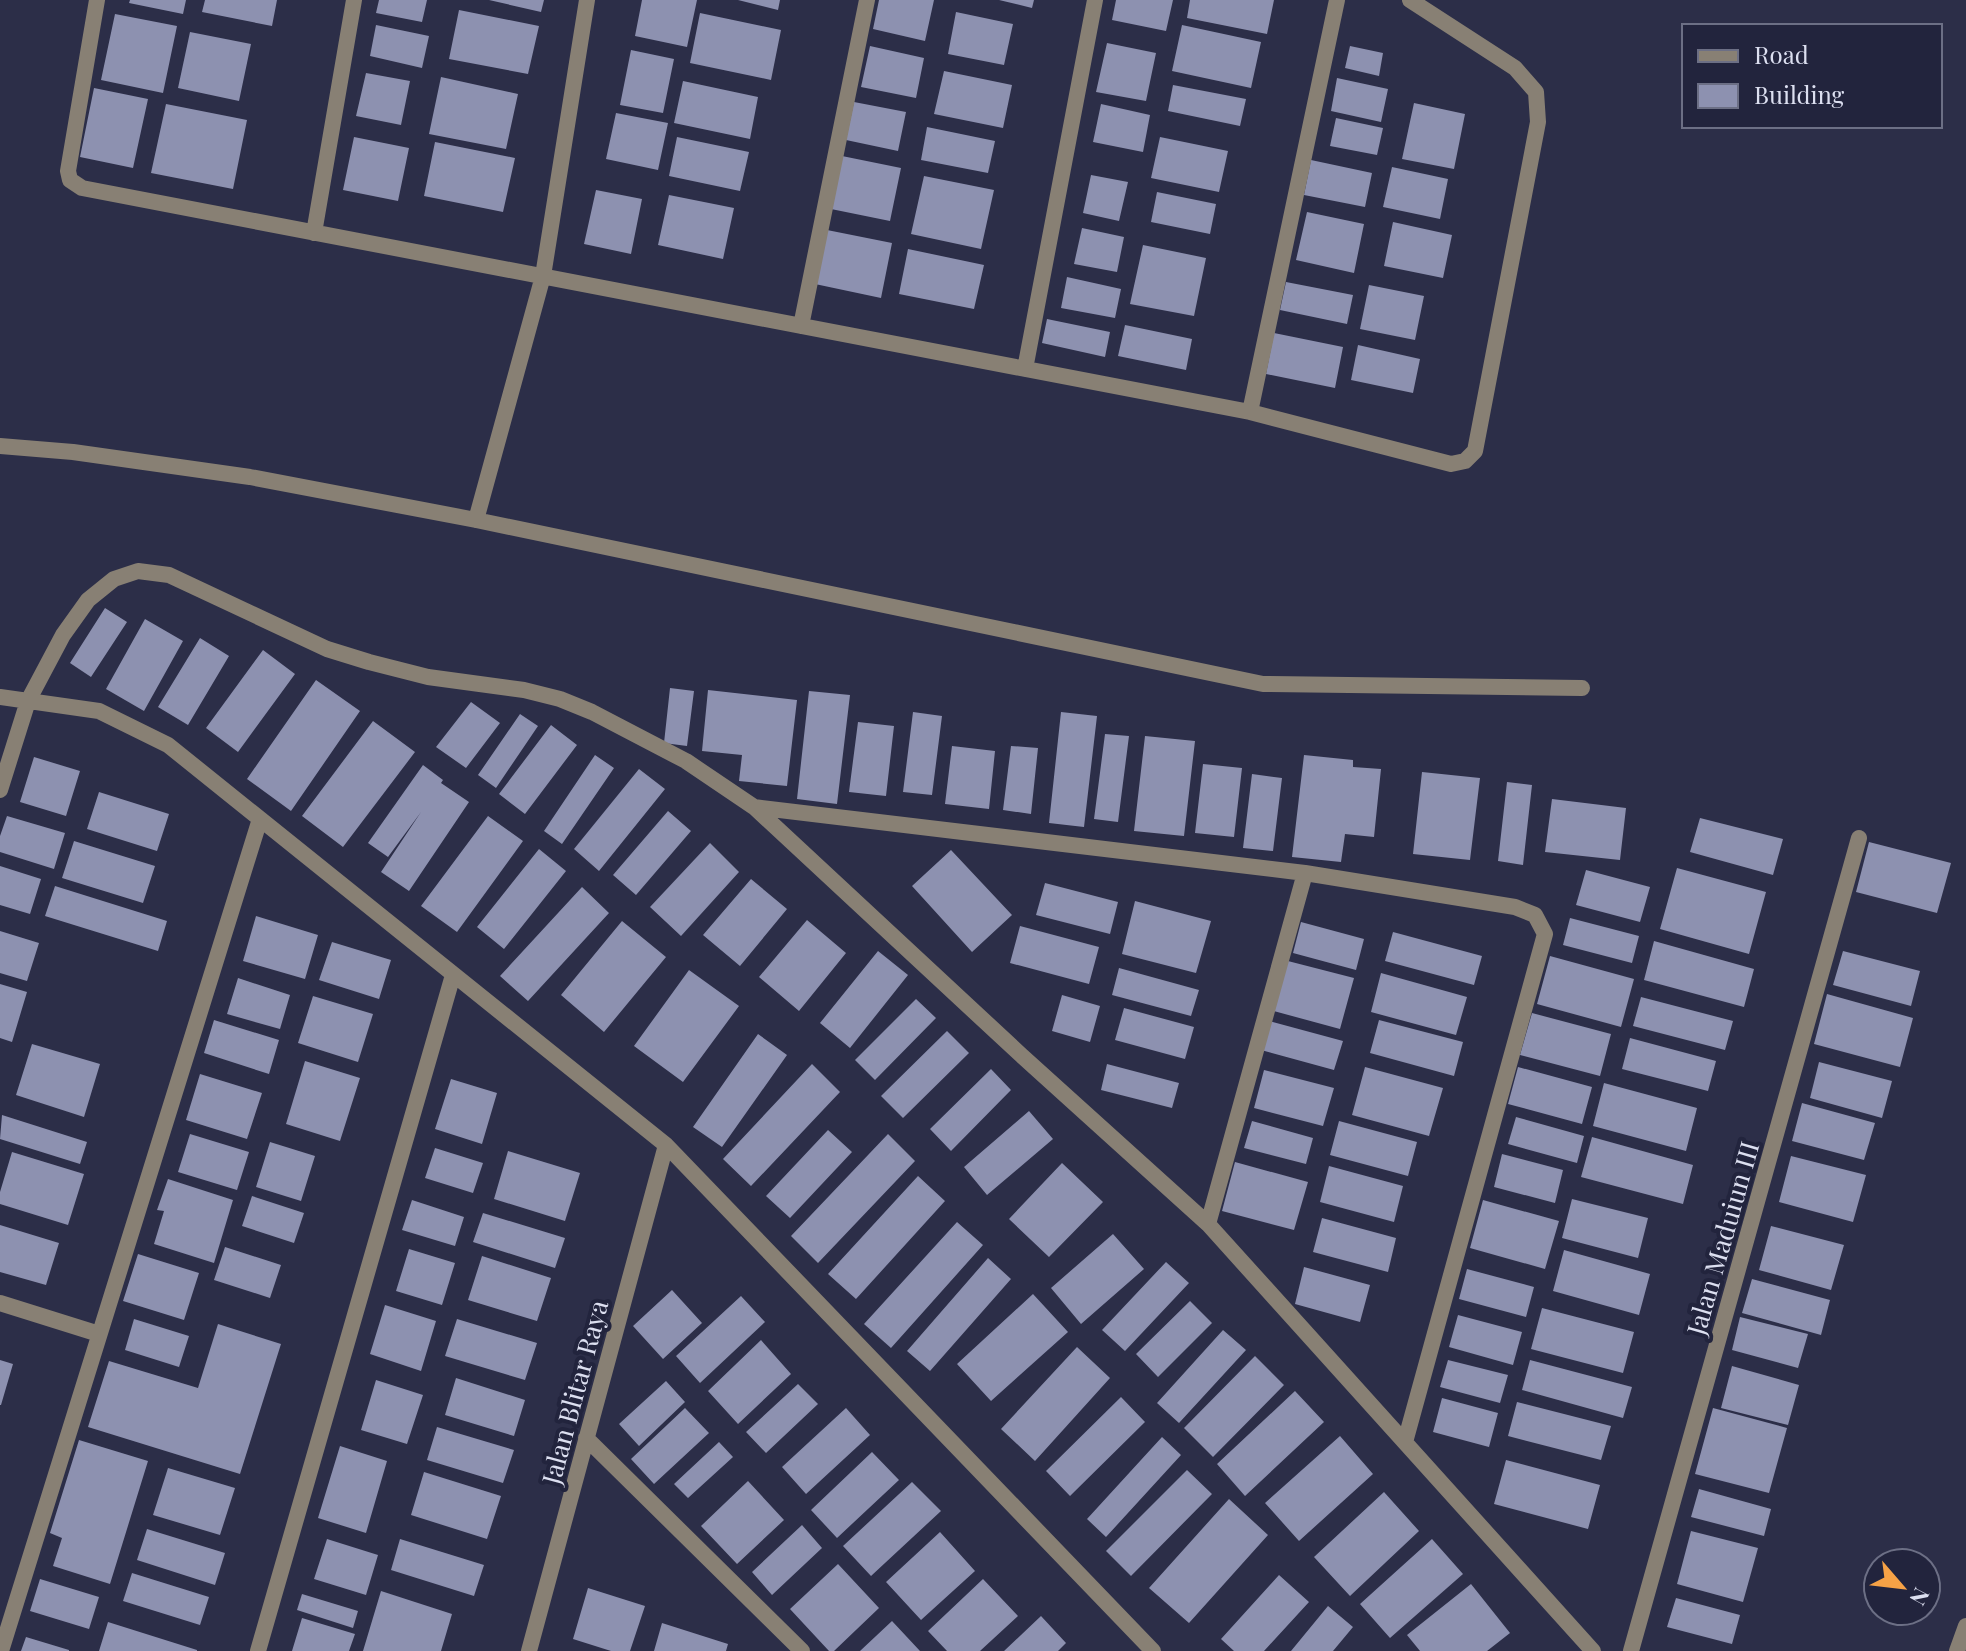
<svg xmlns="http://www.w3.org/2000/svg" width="1966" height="1651" viewBox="0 0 1966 1651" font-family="'Playfair Display',serif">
  <rect width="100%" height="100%" fill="#2c2e48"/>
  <path fill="#8d91b0" d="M130 0H186L183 14 129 3Z
    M205 0H277L272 26 202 12Z
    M379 0H427L422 22 376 13Z
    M489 0H544L541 12Z
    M642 0H697L687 47 635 36Z
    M738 0H780L778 10Z
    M879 0H934L925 41 873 29Z
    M999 0H1034L1032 8Z
    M1116 0H1173L1166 31 1112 20Z
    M1190 0H1274L1267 34 1187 18Z
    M459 10 539 26 528 74 449 59Z
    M956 12 1013 24 1004 65 948 54Z
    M700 13 781 30 771 80 690 63Z
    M115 14 177 26 163 93 101 80Z
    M376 25 429 36 422 68 370 56Z
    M1182 25 1261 42 1251 88 1172 71Z
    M190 32 251 44 239 101 178 88Z
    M1107 43 1156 53 1146 101 1096 92Z
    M870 46 924 58 916 98 861 87Z
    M1350 46 1383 53 1379 76 1345 68Z
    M631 50 674 59 663 113 620 105Z
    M944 71 1012 85 1003 128 934 114Z
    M366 73 410 81 401 125 356 116Z
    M441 77 518 94 506 149 429 134Z
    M1337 78 1388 89 1381 122 1331 111Z
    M683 81 758 97 750 139 674 123Z
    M1173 85 1246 99 1240 126 1168 111Z
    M94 88 148 99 133 168 80 157Z
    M854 102 906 112 898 151 846 140Z
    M1414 103 1465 114 1454 169 1402 159Z
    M166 104 247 120 233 189 151 173Z
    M1101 104 1150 115 1143 152 1093 142Z
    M616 113 668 123 658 170 606 159Z
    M1336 118 1383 128 1377 155 1330 146Z
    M927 127 995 141 988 173 921 160Z
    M354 137 409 148 398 201 343 190Z
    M677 137 749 152 740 191 669 176Z
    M1160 137 1228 151 1219 192 1151 178Z
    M435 142 515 158 503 212 424 196Z
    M842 156 901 168 890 221 831 209Z
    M1311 160 1372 173 1365 207 1304 195Z
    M1392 167 1448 179 1440 219 1383 207Z
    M1091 175 1128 182 1119 221 1083 213Z
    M924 176 994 190 981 249 911 234Z
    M596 190 642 199 631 254 584 244Z
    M1157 192 1216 204 1210 234 1151 222Z
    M669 195 734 208 723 259 658 245Z
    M1307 212 1364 224 1354 273 1296 260Z
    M1393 222 1452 235 1443 278 1384 266Z
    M1082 228 1124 237 1117 272 1074 264Z
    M827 230 892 243 881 298 815 284Z
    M1143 245 1206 258 1194 316 1130 304Z
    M908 249 984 265 974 309 899 294Z
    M1067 277 1121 289 1115 318 1061 308Z
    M1286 282 1353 295 1347 324 1280 310Z
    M1369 285 1424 296 1415 340 1360 329Z
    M1047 319 1110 332 1105 357 1042 343Z
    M1125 325 1192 339 1186 370 1118 356Z
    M1274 333 1343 347 1335 388 1266 374Z
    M1358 345 1420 359 1413 393 1351 380Z
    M105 608 127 622 91 677 70 663Z
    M145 619 183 641 144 711 106 689Z
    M200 638 229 656 188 725 158 707Z
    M263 650 295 674 238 752 206 728Z
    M316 680 360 711 291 811 247 779Z
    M670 688 694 691 687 746 664 743Z
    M708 690 797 700 787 786 739 781 742 755 702 751Z
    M809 691 850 695 837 804 797 799Z
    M471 702 500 723 466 768 436 747Z
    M913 712 942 716 932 795 903 792Z
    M1061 712 1097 716 1084 827 1049 823Z
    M520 714 538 726 496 788 478 775Z
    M373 721 415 752 343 847 302 816Z
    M858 722 894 726 886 796 849 792Z
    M551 725 577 745 525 814 499 794Z
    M1105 734 1129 736 1118 822 1094 819Z
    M1145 736 1195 741 1184 836 1134 831Z
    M952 746 995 751 989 809 945 804Z
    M1011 746 1038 748 1031 814 1003 810Z
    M595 755 614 768 562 844 544 831Z
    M1304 755 1353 760V767L1381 769 1374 837 1345 834 1341 862 1292 857Z
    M34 757 80 771 66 816 20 802Z
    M1203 764 1242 768 1234 837 1195 833Z
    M423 765 443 780 441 783 469 802 409 891 381 872 421 812 388 857 368 843Z
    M639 769 665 789 599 871 574 849Z
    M1422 772 1480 778 1470 860 1413 854Z
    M1252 774 1282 778 1273 851 1243 848Z
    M1507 782 1532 785 1523 865 1498 861Z
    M99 792 169 814 157 851 87 829Z
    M1552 799 1626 808 1620 860 1545 852Z
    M668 811 691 831 636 895 613 875Z
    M7 816 65 833 54 869 0 852V836Z
    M488 816 523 841 457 932 421 906Z
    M1700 818 1783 839 1773 875 1690 852Z
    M74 841 155 866 143 903 62 878Z
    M1869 842 1951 863 1937 913 1856 892Z
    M710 843 739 872 681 936 650 907Z
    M539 849 566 871 504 949 477 927Z
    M951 850 1012 915 972 952 912 886Z
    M0 866 41 879 30 914 0 905Z
    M1677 868 1766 892 1749 954 1660 929Z
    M1586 870 1650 887 1640 922 1576 905Z
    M751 879 787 909 740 966 703 935Z
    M1045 883 1118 902 1110 934 1036 915Z
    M55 886 167 921 158 951 45 916Z
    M582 887 609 913 528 1001 500 976Z
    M1135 901 1211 921 1196 973 1122 954Z
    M256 916 318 935 305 979 243 961Z
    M1570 918 1639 936 1632 963 1563 945Z
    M807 920 846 953 799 1011 759 977Z
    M622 921 666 957 604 1032 561 995Z
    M1301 922 1364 939 1356 970 1293 953Z
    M1020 926 1099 947 1089 984 1010 963Z
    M0 931 39 943 27 981 0 973Z
    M1393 932 1482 956 1474 985 1385 961Z
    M1654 941 1754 969 1744 1007 1644 980Z
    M332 942 391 960 379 999 319 980Z
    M878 951 908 975 850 1048 820 1023Z
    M1843 951 1920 971 1911 1006 1833 985Z
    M1550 956 1634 979 1621 1027 1537 1004Z
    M1284 960 1354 978 1340 1029 1270 1010Z
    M1119 968 1199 990 1191 1016 1112 995Z
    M689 970 739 1006 683 1082 634 1046Z
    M1381 973 1467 997 1456 1035 1371 1012Z
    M238 978 290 995 280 1029 227 1014Z
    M0 984 27 992 12 1042 0 1038Z
    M1827 994 1913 1018 1900 1067 1814 1044Z
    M1062 995 1100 1006 1090 1042 1052 1031Z
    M313 996 373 1014 358 1062 298 1043Z
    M1641 997 1733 1021 1725 1050 1633 1026Z
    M916 999 936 1018 875 1080 855 1060Z
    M1124 1008 1194 1027 1185 1059 1115 1040Z
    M1532 1013 1611 1034 1600 1076 1520 1055Z
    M214 1020 279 1040 269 1074 204 1053Z
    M1379 1020 1463 1042 1454 1076 1370 1053Z
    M1269 1021 1343 1041 1334 1070 1261 1050Z
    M947 1031 969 1053 903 1118 881 1096Z
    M758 1034 787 1055 722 1147 693 1127Z
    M1630 1038 1716 1061 1708 1091 1622 1069Z
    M32 1044 100 1064 84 1117 16 1095Z
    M305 1061 360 1078 340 1141 286 1124Z
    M1819 1062 1892 1081 1882 1118 1810 1098Z
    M812 1064 840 1092 751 1186 723 1159Z
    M1107 1064 1179 1083 1172 1108 1101 1090Z
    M1365 1067 1443 1088 1429 1136 1352 1115Z
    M1518 1067 1592 1087 1582 1124 1508 1104Z
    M991 1069 1011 1090 951 1151 930 1129Z
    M1264 1070 1334 1088 1323 1126 1254 1108Z
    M200 1074 262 1093 247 1139 186 1120Z
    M451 1079 497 1093 482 1144 435 1129Z
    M1604 1083 1697 1108 1686 1151 1593 1126Z
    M1802 1103 1875 1123 1864 1160 1792 1141Z
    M1029 1111 1053 1139 987 1195 964 1167Z
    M2 1115 87 1142 80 1164 0 1139Z
    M1516 1117 1584 1136 1577 1163 1508 1144Z
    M1252 1121 1313 1138 1306 1164 1244 1148Z
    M1339 1121 1417 1142 1408 1176 1330 1155Z
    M828 1130 852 1152 790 1218 766 1196Z
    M190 1134 249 1152 237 1190 178 1172Z
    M888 1134 915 1161 818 1263 791 1236Z
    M1592 1137 1693 1165 1683 1204 1581 1177Z
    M270 1142 315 1156 301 1201 256 1187Z
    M435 1148 483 1163 473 1193 425 1178Z
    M508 1151 580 1173 565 1221 494 1199Z
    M12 1152 84 1174 68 1225 0 1204V1192Z
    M1502 1154 1563 1170 1555 1203 1494 1187Z
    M1791 1156 1866 1175 1853 1222 1779 1202Z
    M1235 1162 1308 1182 1294 1230 1222 1211Z
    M1062 1163 1103 1202 1049 1257 1009 1219Z
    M1329 1166 1403 1186 1394 1222 1320 1202Z
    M918 1176 945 1201 856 1299 828 1274Z
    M168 1179 233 1200 214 1263 154 1244 164 1211 157 1210Z
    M252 1196 304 1213 294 1243 242 1226Z
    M1572 1199 1648 1218 1638 1258 1562 1238Z
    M412 1200 464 1217 455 1246 402 1230Z
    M1483 1200 1559 1221 1545 1269 1470 1248Z
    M483 1213 565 1238 555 1268 473 1242Z
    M1322 1218 1396 1238 1388 1272 1313 1252Z
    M957 1222 983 1245 891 1348 864 1324Z
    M0 1225 59 1243 46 1285 0 1272Z
    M1771 1226 1844 1245 1831 1290 1759 1270Z
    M1113 1234 1144 1269 1081 1324 1051 1288Z
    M225 1247 281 1265 270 1298 214 1280Z
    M409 1249 455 1263 442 1305 396 1291Z
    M1564 1250 1650 1274 1639 1315 1553 1291Z
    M138 1254 199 1273 184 1320 123 1301Z
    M482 1256 551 1278 537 1321 468 1300Z
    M988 1258 1011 1279 930 1371 907 1351Z
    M1166 1262 1189 1283 1125 1351 1102 1330Z
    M1304 1267 1370 1285 1360 1322 1295 1304Z
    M1467 1269 1534 1287 1526 1317 1459 1299Z
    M1752 1279 1830 1300 1821 1335 1742 1313Z
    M672 1290 702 1323 663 1359 633 1326Z
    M1033 1294 1068 1332 991 1401 957 1364Z
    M741 1296 765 1322 700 1383 676 1356Z
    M1190 1301 1212 1323 1158 1377 1136 1354Z
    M385 1305 436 1321 421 1371 370 1354Z
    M1542 1308 1634 1332 1623 1373 1531 1349Z
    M1458 1315 1522 1332 1513 1365 1449 1347Z
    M1740 1317 1808 1334 1798 1368 1732 1350Z
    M134 1319 189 1336 179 1367 125 1350Z
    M457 1319 537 1343 525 1380 445 1356Z
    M218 1324 281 1344 240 1474 88 1427 109 1361 198 1388Z
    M1223 1330 1246 1350 1179 1423 1157 1403Z
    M761 1340 791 1374 738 1424 708 1391Z
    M1077 1347 1110 1378 1035 1461 1001 1429Z
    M1255 1356 1284 1385 1213 1457 1184 1428Z
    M0 1360 13 1364 1 1405H0Z
    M1448 1360 1508 1375 1500 1403 1440 1387Z
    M1530 1360 1632 1387 1623 1418 1522 1390Z
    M1732 1366 1799 1385 1788 1425 1721 1408Z
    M456 1378 525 1400 514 1436 445 1415Z
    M376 1380 423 1395 407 1444 361 1430Z
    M666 1381 685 1402 639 1446 619 1424Z
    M798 1384 818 1404 766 1453 746 1432Z
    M1295 1391 1324 1422 1245 1496 1217 1464Z
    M1121 1397 1145 1422 1070 1496 1046 1471Z
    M1442 1398 1498 1413 1489 1447 1433 1432Z
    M1517 1402 1611 1426 1601 1460 1508 1436Z
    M685 1408 709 1433 654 1484 631 1459Z
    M846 1408 870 1435 806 1494 782 1467Z
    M1713 1408 1787 1428 1769 1493 1695 1474Z
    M437 1427 514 1450 503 1483 427 1460Z
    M1340 1436 1373 1474 1299 1541 1265 1503Z
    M1162 1437 1181 1455 1106 1537 1087 1519Z
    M79 1440 148 1461 110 1584 53 1566 62 1538 50 1533Z
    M719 1442 733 1457 688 1498 674 1484Z
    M340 1446 387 1461 366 1533 318 1518Z
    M872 1452 899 1480 837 1538 811 1510Z
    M1506 1460 1600 1485 1588 1529 1494 1504Z
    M168 1468 235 1488 220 1535 153 1515Z
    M1187 1470 1212 1494 1131 1576 1106 1551Z
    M424 1472 501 1496 487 1539 411 1515Z
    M748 1481 784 1520 737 1564 701 1526Z
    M912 1482 941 1511 871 1576 843 1546Z
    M1699 1489 1771 1509 1764 1536 1691 1517Z
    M1384 1492 1419 1531 1350 1596 1314 1557Z
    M1229 1499 1268 1535 1189 1623 1149 1588Z
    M802 1525 822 1548 772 1595 752 1572Z
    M147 1529 225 1553 215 1585 137 1560Z
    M1691 1531 1758 1548 1743 1602 1677 1584Z
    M940 1532 975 1571 921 1620 886 1582Z
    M327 1539 378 1555 366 1595 314 1579Z
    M400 1539 484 1565 474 1596 391 1570Z
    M1432 1539 1463 1574 1390 1638 1360 1604Z
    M838 1564 879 1608 834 1651H829L790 1609Z
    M132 1573 209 1597 200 1625 123 1601Z
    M1279 1575 1309 1602 1264 1651H1234L1221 1639Z
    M40 1579 99 1597 89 1629 30 1611Z
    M983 1579 1018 1616 980 1651H947L928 1631Z
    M1471 1584 1510 1633 1487 1651H1420L1407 1635Z
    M588 1588 645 1606 630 1651H611L573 1639Z
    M381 1591 452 1614 441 1651H363Z
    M302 1594 358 1611 353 1628 297 1610Z
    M1676 1598 1740 1615 1732 1644 1667 1627Z
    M1328 1606 1353 1627 1333 1651H1291Z
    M1041 1616 1066 1643 1058 1651H1004Z
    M302 1618 355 1634 349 1651H292Z
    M892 1621 920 1651H860Z
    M108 1622 197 1650V1651H99Z
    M662 1623 728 1644 726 1651H654Z
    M26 1637 69 1650V1651H21Z"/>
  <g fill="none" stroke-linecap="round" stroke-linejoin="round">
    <path stroke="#888074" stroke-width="16" d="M97 0 68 171 70 180 82 188 1250 412 1451 464 1465 461 1475 451 1538 122 1536 92 1515 68 1410 0
      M314 233 354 0
      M801 326 867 0
      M1025 369 1095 0
      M1250 412 1337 0
      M0 446 73 452 250 477 476 520 1263 684 1582 688
      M476 520 543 276 587 0
      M0 697 99 711 168 745 666 1145 1153 1651
      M0 790 28 701 63 635 88 600 114 579 138 571 169 575 327 649 369 662 428 677 524 690 560 699 592 712 686 761 754 807 1021 1055 1208 1224 1593 1651
      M754 807 1305 873 1515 907 1535 915 1545 934 1405 1442
      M1208 1224 1305 873
      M0 1303 99 1334
      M586 1438 802 1651
      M1 1651 260 819
      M258 1651 453 975
      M529 1651 666 1145
      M1631 1651 1859 838
      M1957 1651 1966 1626"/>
  </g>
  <g text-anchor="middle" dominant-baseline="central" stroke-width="8" stroke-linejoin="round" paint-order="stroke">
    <g font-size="26" fill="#dcdff0" stroke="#22243d">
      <text transform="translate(1722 1238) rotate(-74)">Jalan Maduiun III</text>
      <text transform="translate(574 1392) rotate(-75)">Jalan Blitar Raya</text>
    </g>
  </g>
  <rect x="1682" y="24" width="260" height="104" fill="#22243d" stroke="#6c6f85" stroke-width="2"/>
  <rect x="1698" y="50" width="40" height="12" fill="#888074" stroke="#6c6f85" stroke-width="2"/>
  <text x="1754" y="64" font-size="24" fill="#dcdff0">Road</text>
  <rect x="1698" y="84" width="40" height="24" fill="#8d91b0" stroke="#6c6f85" stroke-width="2"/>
  <text x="1754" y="104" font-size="24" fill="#dcdff0">Building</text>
  <g transform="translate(1902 1587) rotate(118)"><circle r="38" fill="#22243d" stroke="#6c6f85" stroke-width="2"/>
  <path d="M0-6L14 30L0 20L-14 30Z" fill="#f6a246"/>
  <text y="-12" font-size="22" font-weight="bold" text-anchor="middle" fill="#dcdff0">N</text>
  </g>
</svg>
